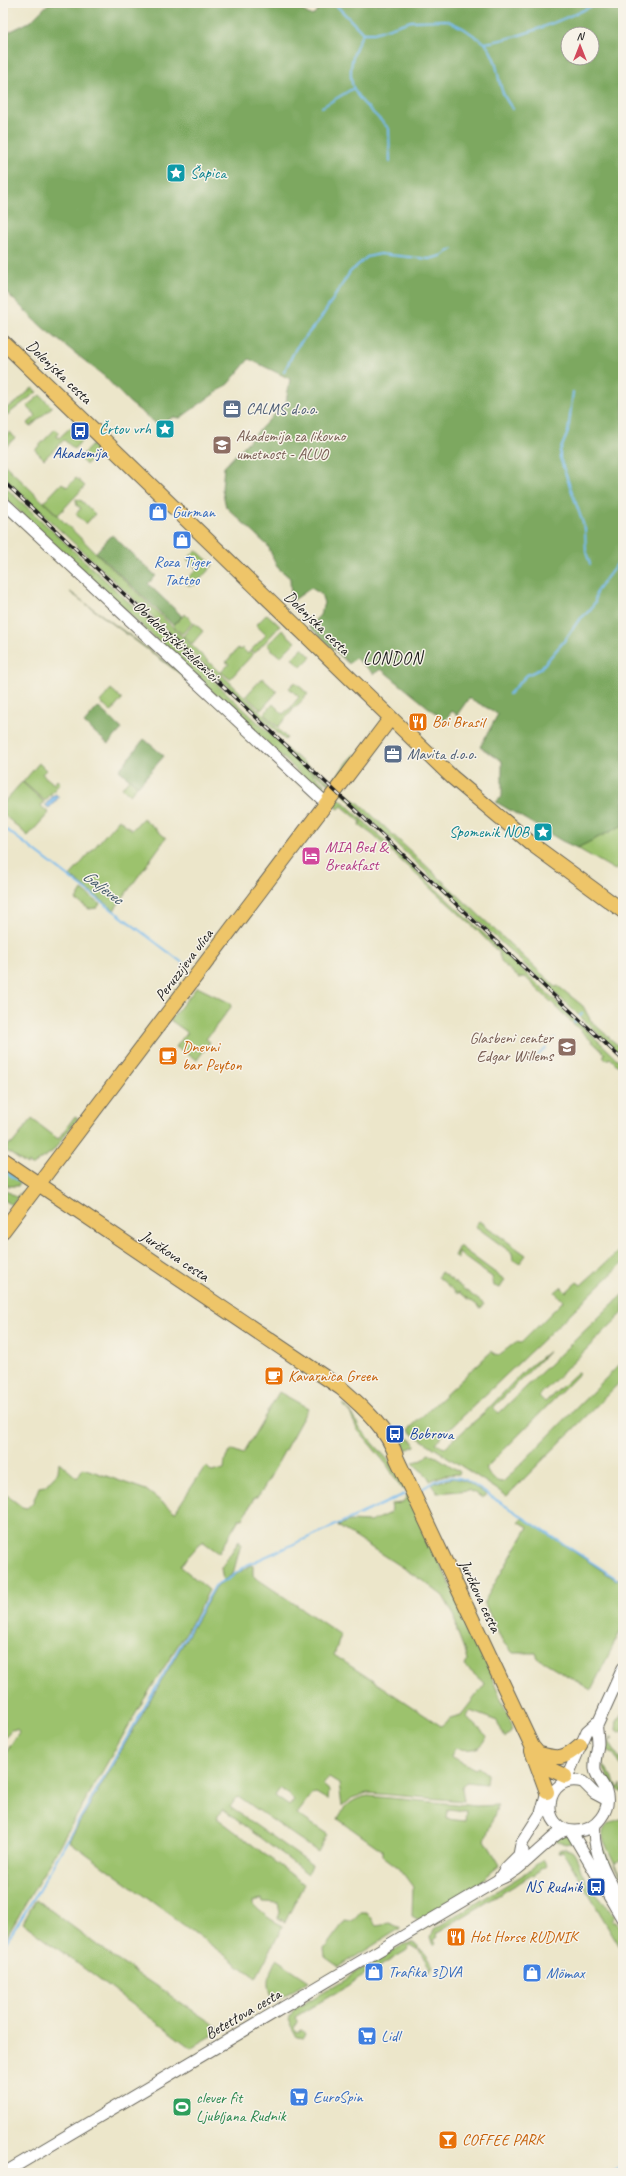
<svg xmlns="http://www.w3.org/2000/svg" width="626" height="2176" viewBox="0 0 626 2176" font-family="Caveat,sans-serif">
  <rect width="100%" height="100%" fill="#f7f3e8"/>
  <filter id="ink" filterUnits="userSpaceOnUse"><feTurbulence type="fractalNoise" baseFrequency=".025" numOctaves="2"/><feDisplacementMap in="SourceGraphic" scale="8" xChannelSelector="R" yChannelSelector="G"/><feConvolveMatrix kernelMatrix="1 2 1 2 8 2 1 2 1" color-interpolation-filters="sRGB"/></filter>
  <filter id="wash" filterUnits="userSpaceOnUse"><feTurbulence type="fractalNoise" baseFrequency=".012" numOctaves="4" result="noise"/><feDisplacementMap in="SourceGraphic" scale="16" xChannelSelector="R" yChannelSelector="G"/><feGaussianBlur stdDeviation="0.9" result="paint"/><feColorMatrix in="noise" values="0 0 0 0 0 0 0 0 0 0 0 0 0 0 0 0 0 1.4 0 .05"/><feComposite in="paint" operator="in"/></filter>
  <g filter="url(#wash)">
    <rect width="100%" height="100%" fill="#ece6ca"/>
    <path fill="#9cc26d" stroke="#5c6f44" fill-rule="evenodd" d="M32 388 37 392 3 418V410L17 402Z
      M40 395 52 407 30 427 27 424 36 416 27 406Z
      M72 426 84 438 74 449 64 440 44 459 35 450 55 429 59 432 56 436 59 438Z
      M10 432 15 438 3 449V438Z
      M92 445 99 452 86 465 79 458Z
      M3 463 278 729 287 738 285 740 3 477Z
      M76 478 85 486 58 515 44 502 62 483 67 487Z
      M3 485 292 754 331 783 354 754 356 755 335 786 360 804 556 987 558 986 583 1006 591 1021 623 1050V1057L343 794 304 766 325 785 320 792 241 719 70 592 231 709 3 496Z
      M76 499 82 501 95 514 86 524 76 514 81 508 77 506Z
      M196 550 213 565 195 585H188L184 582 197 569 187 559Z
      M185 614 193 622 182 634 173 626Z
      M267 614 280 626 255 653 251 650 266 635 256 625Z
      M194 623 203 631 192 644 183 636Z
      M282 630 295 642 280 657 267 645Z
      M238 648 240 650 242 648 248 654 250 651 253 654 230 679 221 672 229 664 226 662Z
      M302 648 311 657 301 667 292 658Z
      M262 678 277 692 261 710 246 696Z
      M295 682 308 694 294 709 291 707 299 697 289 688Z
      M111 689 122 699 111 712 100 702Z
      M273 704 283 714 290 708 293 710 278 727 264 714Z
      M39 763 46 770 42 774 54 784 57 780 60 783 45 801 23 782Z
      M129 779 137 786 130 795 122 788Z
      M22 782 44 802 41 806 49 813 28 836 3 814V803Z
      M339 798 608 1050 623 1065V1071L610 1058 607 1060 603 1056 605 1054 525 977 519 978 502 963 498 952 477 930 373 835 359 825 361 822 342 806 339 809 336 807 335 803Z
      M143 818 166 838 114 910 70 876 119 819 132 830Z
      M623 825V865L615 870 577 848Z
      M82 890 100 904 97 908 89 909 76 900Z
      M197 987 230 1003 231 1007 206 1039 210 1042 197 1060 176 1047 187 1032 170 1020Z
      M75 1116 78 1118 53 1151 32 1166 29 1163 27 1165 5 1150 10 1143 12 1144 32 1119 58 1139Z
      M3 1167 22 1180 18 1186H8L3 1183Z
      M3 1188 16 1197 22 1191 12 1205 3 1199Z
      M479 1221 526 1255 520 1263 513 1260 512 1253 475 1226Z
      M459 1246 505 1280 500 1288 494 1286 492 1277 457 1252 458 1259 454 1256Z
      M621 1249 623 1251V1263L435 1443 444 1448 484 1413 525 1370 549 1351 494 1407V1409L499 1413 623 1294V1313L539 1396 545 1402 578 1372 580 1373 486 1468C490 1476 494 1482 503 1482L623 1361V1379L507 1496 411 1433 409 1430 411 1427 492 1351 494 1354 499 1355 516 1342 521 1343 563 1301 555 1292 561 1287 566 1292 577 1282 581 1285Z
      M441 1272 484 1304 481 1308 459 1292 458 1294 438 1277Z
      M279 1392 308 1408 264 1488 258 1496 254 1498 243 1519H239L219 1553 202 1541 180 1566 209 1590 190 1626 143 1701 3 1943V1757L19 1732 17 1729 11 1730 3 1739V1492L22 1507 27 1508 33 1502 39 1487 45 1486 58 1472 59 1462 77 1478 83 1468 146 1490 175 1512 204 1468 207 1467 212 1472 224 1469C225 1461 225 1455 233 1450L243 1454Z
      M344 1404 353 1415 359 1427 389 1461 406 1490 401 1488 387 1465 357 1429 350 1413 342 1405Z
      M394 1428 414 1442 415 1446 406 1450Z
      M428 1454 434 1455 460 1472 459 1474 444 1475 430 1481C427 1472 418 1471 413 1462L423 1460Z
      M453 1478 465 1481 486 1494 483 1498 469 1490 437 1493 431 1484Z
      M408 1494 492 1675 491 1676 512 1725 511 1731 505 1738 497 1721 470 1711 467 1717 487 1736C483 1751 467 1751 455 1748L451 1756 475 1769 478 1767 487 1774 486 1784 466 1782 462 1788 464 1801 367 1793 352 1798 342 1807 339 1783 329 1777 323 1785 329 1790 328 1800 316 1793 312 1794 297 1814 327 1834 318 1852 238 1796 230 1807 312 1865 308 1874 222 1809 217 1818 304 1884 285 1922 278 1918 280 1913 278 1903 263 1902 262 1899 253 1901V1904C262 1914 271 1920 283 1926L256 1978 69 1841 216 1587 251 1565 253 1566V1576L341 1635 334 1655 441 1726 450 1718 461 1715 485 1684 465 1666 467 1661 464 1649 457 1631 455 1617 443 1596 426 1583 338 1526 349 1521 370 1522 390 1513 392 1509 391 1504 403 1503ZM280 1788 294 1800 289 1806 275 1796Z
      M524 1518 616 1580 620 1578 623 1580V1626L591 1690 538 1658 536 1653H513L502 1641 484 1602 528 1527 518 1521Z
      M239 1541 241 1544 233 1574 223 1581 221 1568Z
      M623 1712V1731L619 1732 616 1730 617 1720Z
      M611 1736 613 1739 609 1741 623 1764V1769L613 1753 607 1750 610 1737Z
      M603 1750V1764L607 1768V1770L613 1778 615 1784H617V1787L619 1788 621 1784 623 1793C609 1785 601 1768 603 1750Z
      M368 1796 477 1806 498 1805 485 1840 500 1865 474 1887 419 1920 412 1916 413 1887 399 1868 383 1856V1851L338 1819C344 1806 353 1798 368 1796ZM448 1809 466 1811 465 1821 447 1819Z
      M623 1818V1858L615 1863 623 1878V1881L604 1841C599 1827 611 1821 623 1818Z
      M568 1835 576 1842 566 1844 557 1842 555 1837Z
      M600 1842 622 1888 619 1887 597 1843Z
      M565 1848C578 1850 578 1866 583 1875 591 1891 605 1902 614 1917L612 1919 613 1921H616L623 1933V1952L563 1851 558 1853 559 1850Z
      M543 1859 547 1866 436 1933 438 1937 434 1940 436 1944 434 1946 431 1937 434 1929 526 1873Z
      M36 1899 114 1958 222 2030 191 2048 23 1923Z
      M361 1912H366L376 1925 389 1923 401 1928 339 1967 325 1957 324 1949 345 1921C353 1923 356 1918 361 1912Z
      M413 1942 419 1946V1950L411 1945 408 1947 409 1949 295 2017 298 2023 294 2026 297 2032 302 2030 305 2034 303 2038 297 2037 288 2020 295 2009 402 1945Z
      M421 1949 433 1966 429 1972 426 1970 430 1968 420 1952Z
      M276 1959 309 1981 275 2001C265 1986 269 1974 276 1959Z"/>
    <path fill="#7da860" stroke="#4c623e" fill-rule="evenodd" d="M49 3H289L312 16 325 3H623V825L577 848 562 841 496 802 502 796V761L480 747 498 714 469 698 457 715 452 711 445 721 381 669 374 674 355 658 349 664 309 626 320 615 324 603 321 594 311 588 291 602 290 578 277 567 268 546 226 507 222 489 224 467 286 402 290 379 249 359 228 384 180 418 173 417 159 426 129 402 104 376 42 327 3 289V35L31 21ZM568 34H592V58H568Z
      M112 535 156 576 148 584 182 616 173 625 96 552Z
      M98 707 122 729 108 744 84 723Z
      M144 739 164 756 138 786 119 770Z"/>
    <path fill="#79bcef" stroke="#4a6c86" d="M55 794 59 797 49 808 45 805Z"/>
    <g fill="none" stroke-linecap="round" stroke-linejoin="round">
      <path stroke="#79bcef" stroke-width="2" d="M334 3 363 33H374L411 21 446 20 463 28 485 43C525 37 563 19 599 3
        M363 33C360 39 356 46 354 53 342 94 365 102 389 129L390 162
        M485 43C504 67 492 84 513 109
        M322 107 352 89
        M284 372 296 348 321 318 350 272 367 257 380 254 429 259 441 256 453 249
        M573 392 568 432 560 451V458L585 529 586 552 590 564
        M509 694 527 675 540 669 565 640 578 621 590 610 595 602 596 592 623 556
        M3 827 188 967
        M580 1016 582 1014
        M574 1022 576 1021
        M551 1041 555 1038
        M531 1062 546 1048
        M3 1170 20 1182
        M422 1489C436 1480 449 1473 466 1480L617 1579
        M3 1947 34 1898 215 1586 230 1578 247 1565 405 1494
        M611 2173 623 2166"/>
    </g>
  </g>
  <g filter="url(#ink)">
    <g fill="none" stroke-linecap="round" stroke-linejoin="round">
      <g stroke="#656359" stroke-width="13">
        <path id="minor" d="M3 502 327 804
          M596 1723C597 1730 598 1738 598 1744 597 1753 594 1760 595 1769 596 1777 603 1783 606 1791 612 1810 596 1831 576 1831 537 1832 544 1771 583 1782L594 1793 607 1800
          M595 1730 623 1668
          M568 1775 587 1731 596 1723
          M595 1825C590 1851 611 1883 623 1905
          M571 1831 623 1920
          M519 1855 521 1844 541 1813 546 1795
          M498 1880 506 1868 523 1851
          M4 2173 498 1880C517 1873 530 1857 546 1844 553 1838 556 1833 566 1830"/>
      </g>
      <g stroke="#656359" stroke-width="16">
        <path id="major" d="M3 342 452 777 533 845 623 911
          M3 1160 341 1388C363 1407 389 1430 397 1459L532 1746 552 1770 565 1776
          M3 1231 390 719
          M532 1751 547 1792
          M540 1754C560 1760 565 1758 580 1745"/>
      </g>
      <use href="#minor" stroke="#fff" stroke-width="11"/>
      <use href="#major" stroke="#eec569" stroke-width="14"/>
      <g stroke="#1c1c1c" stroke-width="3.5">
        <path id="rail" d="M3 481 623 1060"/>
      </g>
      <use href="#rail" stroke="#f7f3e8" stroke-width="2" stroke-dasharray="6" stroke-linecap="butt"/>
    </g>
  </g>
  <defs>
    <g id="sight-square" transform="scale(1)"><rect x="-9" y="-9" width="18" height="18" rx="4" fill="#0f9aa8" stroke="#f7f3e8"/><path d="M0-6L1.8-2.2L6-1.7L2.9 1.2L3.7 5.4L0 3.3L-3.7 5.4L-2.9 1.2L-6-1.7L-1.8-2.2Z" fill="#fff"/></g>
    <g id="office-square" transform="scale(1)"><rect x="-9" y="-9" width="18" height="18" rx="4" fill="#5c6f8a" stroke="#f7f3e8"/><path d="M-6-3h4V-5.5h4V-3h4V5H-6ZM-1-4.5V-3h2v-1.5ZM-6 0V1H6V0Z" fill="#fff"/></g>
    <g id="bus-square" transform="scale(1)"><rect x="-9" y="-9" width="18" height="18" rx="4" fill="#1a4fb4" stroke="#f7f3e8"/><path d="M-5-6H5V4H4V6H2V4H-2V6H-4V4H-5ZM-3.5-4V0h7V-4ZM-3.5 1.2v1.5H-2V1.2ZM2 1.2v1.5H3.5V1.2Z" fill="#fff"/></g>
    <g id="university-square" transform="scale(1)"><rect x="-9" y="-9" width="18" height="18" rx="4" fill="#8d6e63" stroke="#f7f3e8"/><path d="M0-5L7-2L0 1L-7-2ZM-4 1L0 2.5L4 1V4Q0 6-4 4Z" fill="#fff"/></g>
    <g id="shop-square" transform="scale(1)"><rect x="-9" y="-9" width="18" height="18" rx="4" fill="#3f7fe0" stroke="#f7f3e8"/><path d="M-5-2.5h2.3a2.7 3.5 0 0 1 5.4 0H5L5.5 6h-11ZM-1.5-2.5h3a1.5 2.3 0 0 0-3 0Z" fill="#fff"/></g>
    <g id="restaurant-square" transform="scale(1)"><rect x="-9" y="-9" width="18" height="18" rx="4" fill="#e8710a" stroke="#f7f3e8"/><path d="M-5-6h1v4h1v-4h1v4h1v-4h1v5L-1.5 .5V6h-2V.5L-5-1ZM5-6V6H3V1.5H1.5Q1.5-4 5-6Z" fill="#fff"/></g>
    <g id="hotel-square" transform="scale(1)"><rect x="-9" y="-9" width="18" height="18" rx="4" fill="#d1479c" stroke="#f7f3e8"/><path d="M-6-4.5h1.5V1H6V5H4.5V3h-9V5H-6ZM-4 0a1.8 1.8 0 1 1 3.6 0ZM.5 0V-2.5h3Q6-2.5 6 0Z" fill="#fff"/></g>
    <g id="school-square" transform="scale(1)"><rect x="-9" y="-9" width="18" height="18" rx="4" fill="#8d6e63" stroke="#f7f3e8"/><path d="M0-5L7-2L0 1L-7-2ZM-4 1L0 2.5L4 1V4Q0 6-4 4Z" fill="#fff"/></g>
    <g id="cafe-square" transform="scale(1)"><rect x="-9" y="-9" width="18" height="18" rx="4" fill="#e8710a" stroke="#f7f3e8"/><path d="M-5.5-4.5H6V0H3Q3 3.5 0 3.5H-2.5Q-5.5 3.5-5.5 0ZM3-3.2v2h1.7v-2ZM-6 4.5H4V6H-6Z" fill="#fff"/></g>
    <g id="supermarket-square" transform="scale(1)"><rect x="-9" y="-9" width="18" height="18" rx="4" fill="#3f7fe0" stroke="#f7f3e8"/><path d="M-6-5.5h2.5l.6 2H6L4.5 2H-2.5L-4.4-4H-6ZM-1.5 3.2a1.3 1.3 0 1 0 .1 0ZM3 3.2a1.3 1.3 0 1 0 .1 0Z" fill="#fff"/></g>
    <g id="stadium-square" transform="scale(1)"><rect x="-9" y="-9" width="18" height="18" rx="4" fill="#2e9e5b" stroke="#f7f3e8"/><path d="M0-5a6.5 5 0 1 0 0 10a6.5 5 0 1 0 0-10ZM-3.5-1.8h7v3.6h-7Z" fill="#fff"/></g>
    <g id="bar-square" transform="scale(1)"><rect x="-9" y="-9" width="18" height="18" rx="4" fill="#e8710a" stroke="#f7f3e8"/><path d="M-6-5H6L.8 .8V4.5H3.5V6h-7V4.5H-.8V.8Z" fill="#fff"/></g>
  </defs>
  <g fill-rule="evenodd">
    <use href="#sight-square" x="176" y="173"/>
    <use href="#office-square" x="232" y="409"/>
    <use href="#sight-square" x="165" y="429"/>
    <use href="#bus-square" x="80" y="431"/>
    <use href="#university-square" x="222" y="445"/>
    <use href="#shop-square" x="158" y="512"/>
    <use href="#shop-square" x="182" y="540"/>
    <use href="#restaurant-square" x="418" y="722"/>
    <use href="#office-square" x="393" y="754"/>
    <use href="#sight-square" x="543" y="832"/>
    <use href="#hotel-square" x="311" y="856"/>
    <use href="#school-square" x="567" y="1047"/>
    <use href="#cafe-square" x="168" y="1056"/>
    <use href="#cafe-square" x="274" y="1376"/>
    <use href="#bus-square" x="395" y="1434"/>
    <use href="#bus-square" x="596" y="1887"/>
    <use href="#restaurant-square" x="456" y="1937"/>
    <use href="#shop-square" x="374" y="1972"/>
    <use href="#shop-square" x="532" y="1973"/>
    <use href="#supermarket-square" x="367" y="2036"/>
    <use href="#supermarket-square" x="299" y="2097"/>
    <use href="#stadium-square" x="182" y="2107"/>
    <use href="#bar-square" x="448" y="2140"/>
  </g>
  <g text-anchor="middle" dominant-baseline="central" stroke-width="3" stroke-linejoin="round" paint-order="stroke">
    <g font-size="16" fill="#0d838f" stroke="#f7f3e8" text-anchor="end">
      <text x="190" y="173" text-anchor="start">Šapica</text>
      <text x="151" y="429">Črtov vrh</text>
      <text x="529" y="832">Spomenik NOB</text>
    </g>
    <g font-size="16" fill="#1c1c1c" stroke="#f7f3e8">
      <text transform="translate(59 372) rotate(44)">Dolenjska cesta</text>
      <text transform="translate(317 623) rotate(44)">Dolenjska cesta</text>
      <text transform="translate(176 641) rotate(43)">Ob dolenjski železnici</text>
      <text transform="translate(184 965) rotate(-53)">Peruzzijeva ulica</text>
      <text transform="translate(175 1256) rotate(34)">Jurčkova cesta</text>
      <text transform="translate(480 1596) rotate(65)">Jurčkova cesta</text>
      <text transform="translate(243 2014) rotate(-30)">Betettova cesta</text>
    </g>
    <g font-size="16" fill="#4e5e75" stroke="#f7f3e8" text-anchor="start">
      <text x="246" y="409">CALMS d.o.o.</text>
      <text x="407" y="754">Mavita d.o.o.</text>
    </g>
    <g font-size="16" fill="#785e54" stroke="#f7f3e8" text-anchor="start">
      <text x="236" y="436">Akademija za likovno<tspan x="236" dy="18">umetnost - ALUO</tspan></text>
      <text x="553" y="1038" text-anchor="end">Glasbeni center<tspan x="553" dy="18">Edgar Willems</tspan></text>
    </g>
    <g font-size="16" fill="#164399" stroke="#f7f3e8">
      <text x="80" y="453">Akademija</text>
      <text x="409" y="1434" text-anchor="start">Bobrova</text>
      <text x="582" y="1887" text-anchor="end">NS Rudnik</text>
    </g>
    <g font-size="16" fill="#366cbe" stroke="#f7f3e8" text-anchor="start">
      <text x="172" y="512">Gurman</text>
      <text x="182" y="562" text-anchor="middle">Roza Tiger<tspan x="182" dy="18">Tattoo</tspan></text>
      <text x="388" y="1972">Trafika 3DVA</text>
      <text x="546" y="1973">Mömax</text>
      <text x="381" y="2036">Lidl</text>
      <text x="313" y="2097">EuroSpin</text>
    </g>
    <g font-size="16" fill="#c56008" stroke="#f7f3e8" text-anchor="start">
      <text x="432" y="722">Boi Brasil</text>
      <text x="182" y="1047">Dnevni<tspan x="182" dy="18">bar Peyton</tspan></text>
      <text x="288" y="1376">Kavarnica Green</text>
      <text x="470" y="1937">Hot Horse RUDNIK</text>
      <text x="462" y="2140">COFFEE PARK</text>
    </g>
    <g font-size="16" fill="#b23c85" stroke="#f7f3e8" text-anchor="start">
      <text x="325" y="847">MIA Bed &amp;<tspan x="325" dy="18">Breakfast</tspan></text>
    </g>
    <g font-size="16" fill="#27864d" stroke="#f7f3e8" text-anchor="start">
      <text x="196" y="2098">clever fit<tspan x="196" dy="18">Ljubljana Rudnik</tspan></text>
    </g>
    <g font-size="17" letter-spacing="1" fill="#1c1c1c" stroke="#f7f3e8">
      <text x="393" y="658">LONDON</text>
    </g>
    <g font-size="17" font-style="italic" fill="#3d5466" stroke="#f7f3e8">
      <text transform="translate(103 887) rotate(37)">Galjevec</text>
    </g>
  </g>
  <rect width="626" height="2176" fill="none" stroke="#f7f3e8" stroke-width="16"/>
  <g transform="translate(580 46)"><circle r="19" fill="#f7f3e8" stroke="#9f9d96"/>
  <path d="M0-3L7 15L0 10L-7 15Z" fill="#d1495b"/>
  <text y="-6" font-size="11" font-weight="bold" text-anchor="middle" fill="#1c1c1c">N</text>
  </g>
</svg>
